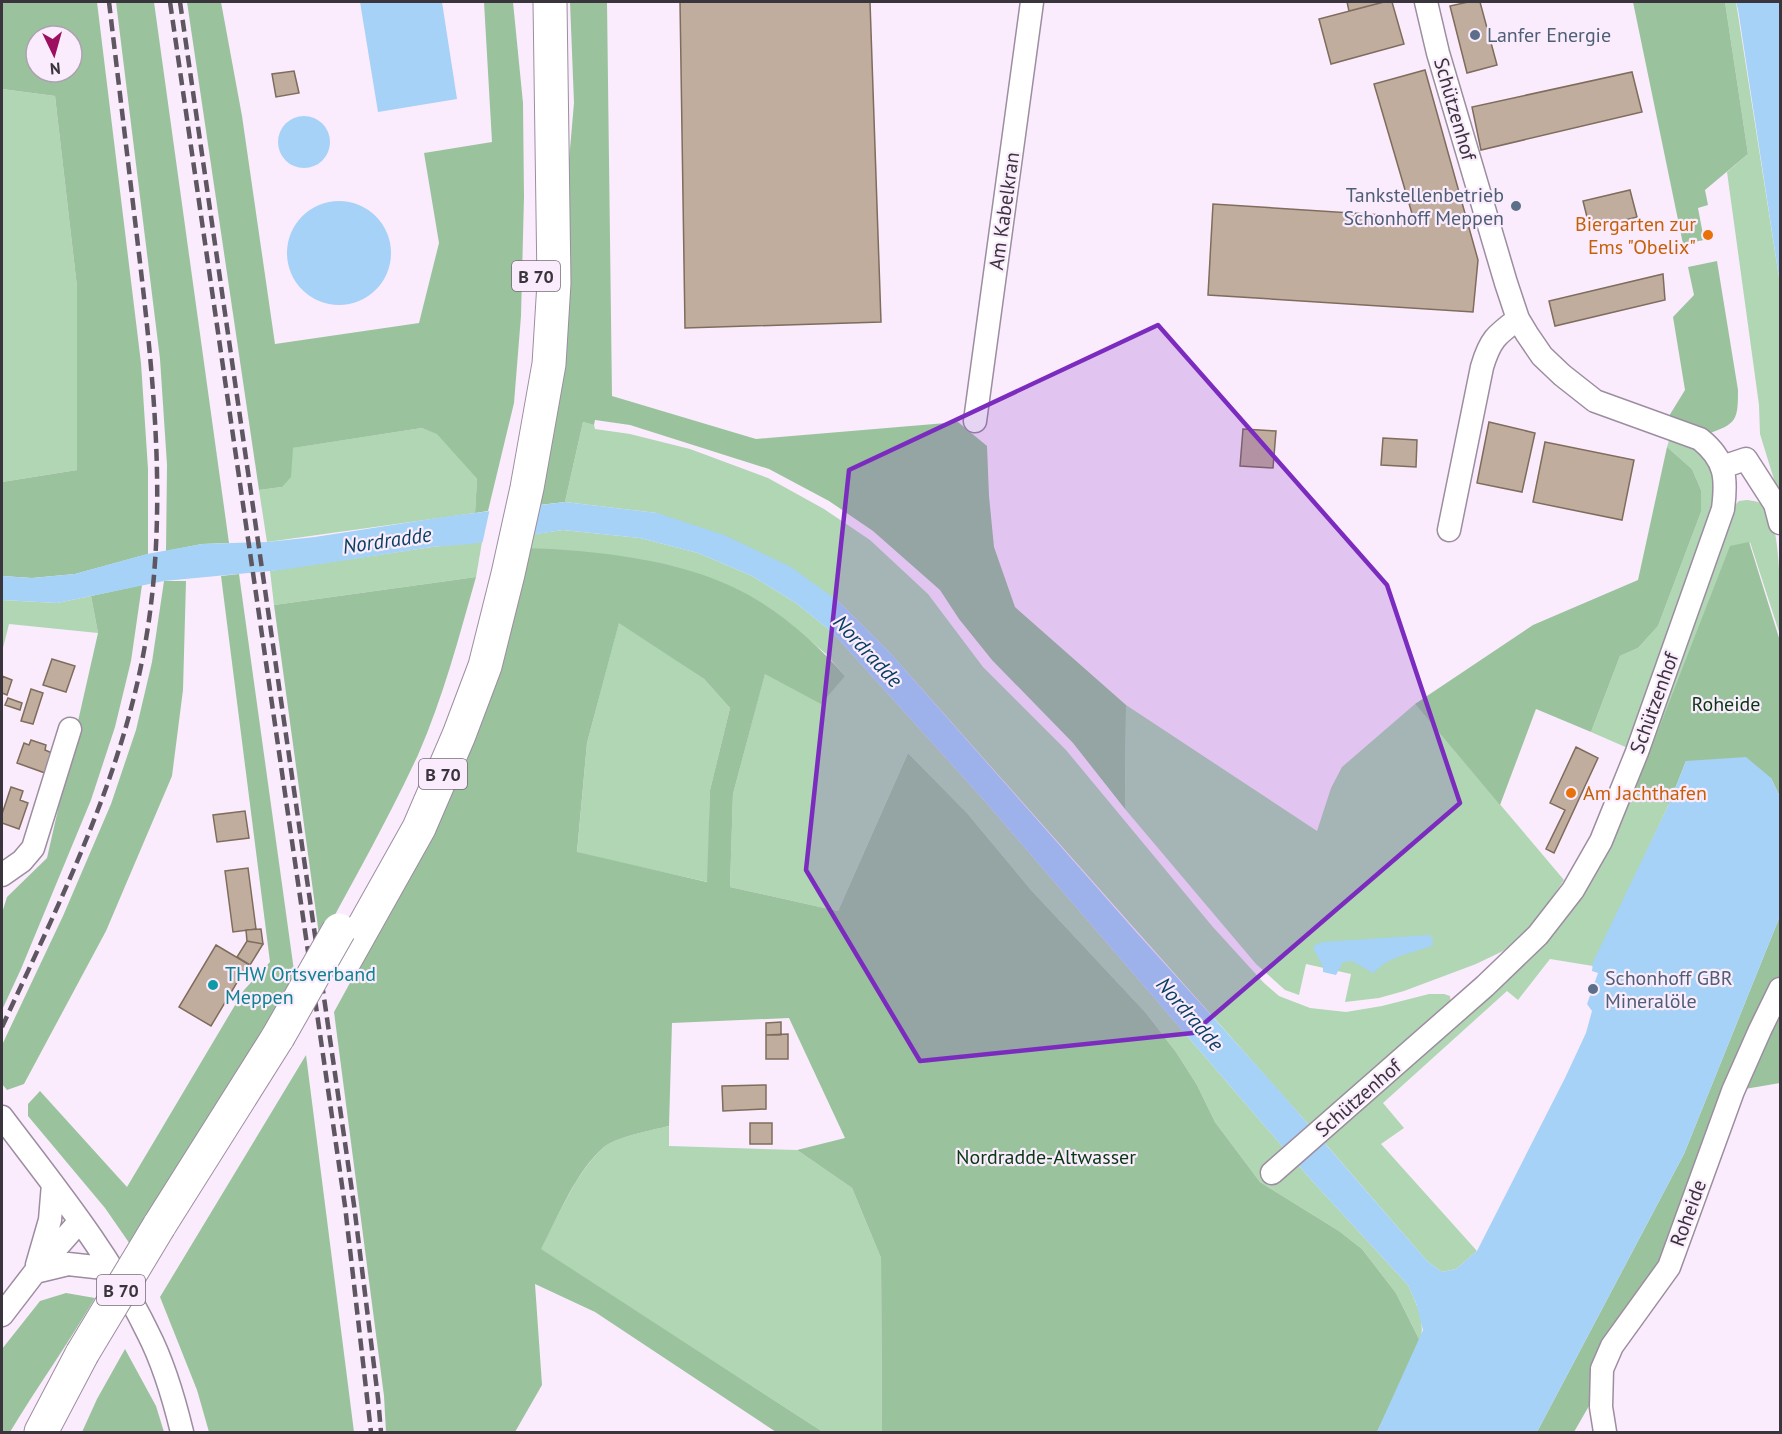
<svg xmlns="http://www.w3.org/2000/svg" width="1782" height="1434" viewBox="0 0 1782 1434" font-family="'PT Sans',sans-serif">
  <rect width="100%" height="100%" fill="#faecfd"/>
  <path fill="#b0d6b3" d="M1725 2H1736L1780 284V499L1760 434 1759 405 1727 172 1748 154Z
    M2 89 55 96 77 287V470L2 482Z
    M583 422 594 425 595 429 630 434 690 449 768 478 824 509 870 540 928 594 983 667 1066 750 1212 926 1264 983 1279 996 1310 1008 1346 1012 1382 1006 1429 994H1444L1450 996 1451 1005 1324 1118 1315 1120 1309 1125 891 654 838 601 657 513 565 502Z
    M422 428 437 433 477 479 475 513 267 542 259 490 282 487 292 448Z
    M1670 437 1690 443 1712 463 1717 495 1630 749 1591 732 1620 656 1638 648 1658 626 1701 512V490L1692 469 1667 447Z
    M1747 500C1753 501 1759 501 1765 506 1782 525 1780 606 1780 635L1750 542 1635 790 1669 804 1593 966 1550 959 1518 1000 1507 991 1383 1103 1404 1128 1381 1144 1477 1251 1456 1269 1442 1272 1427 1261 1323 1141 1581 896 1734 506 1739 501Z
    M563 530 640 538 698 553 752 576 796 603 833 633 982 798 1313 1182 1408 1285C1416 1303 1426 1322 1420 1341L1396 1293 1362 1249 1339 1231 1260 1182 1215 1122 1197 1085 1176 1052 1146 1013 1031 890 967 813 908 753 838 911 730 887 733 794 765 673 845 676 826 654 787 621 526 548 528 535Z
    M482 542 476 577 274 605 270 571 432 547Z
    M91 596 98 633 9 624 2 652V600L57 603Z
    M619 622 704 679 730 708 710 790 708 882 577 853 587 743Z
    M1415 704 1564 880 1539 916 1521 936 1503 951 1476 964 1404 991 1379 998 1345 1002 1351 974 1306 964 1299 995 1285 990 1256 964 1125 809 1126 705 1317 831 1331 788 1342 767Z
    M669 1126V1146L797 1150 852 1188 881 1258 882 1432H823L540 1249C559 1216 575 1173 604 1147 616 1137 653 1130 669 1126Z"/>
  <path fill="#9ac39d" fill-rule="evenodd" d="M2 2H97L141 363 148 469V554L75 574 32 578 2 576V482L77 470V287L55 96 2 89ZM36 36H72V72H36Z
    M116 2H154L229 543 202 544 166 551 167 465 160 359Z
    M187 2H221L242 116 275 344 419 323 439 243 424 153 492 142 484 2H513L523 103 524 197 521 316 514 403 488 511 475 513 477 479 437 434 422 428 293 448 291 477 282 487 259 490Z
    M570 2H607L612 396 756 439 958 422 987 446 989 496 994 547 1015 607 1126 705 1125 809 1073 743 992 660 959 619 940 590 873 531 829 501 769 469 630 425 595 420 594 425 583 422 565 502 539 505 574 103Z
    M1633 2H1725L1748 154 1705 190 1708 205 1698 208 1704 240 1683 244Z
    M1717 261 1738 390C1738 420 1737 424 1707 434L1702 430 1669 416 1685 390 1673 317 1694 295 1688 267Z
    M1667 447 1692 469 1701 490V512L1658 626 1638 648 1620 656 1591 732 1536 709 1500 805 1415 704 1533 625 1638 580Z
    M1749 542 1780 641V797L1771 778 1686 761 1669 804 1635 790 1730 546Z
    M526 548C593 550 679 559 739 590 779 610 815 642 845 676L821 704 765 674 733 794 730 887 838 911 908 753 967 813 1031 890 1146 1013 1176 1052 1197 1085 1215 1122 1260 1182 1339 1231 1362 1249 1396 1293 1420 1341 1377 1432H882L881 1258 852 1188 797 1150 845 1138 789 1018 672 1023 669 1126C653 1130 616 1137 604 1147 576 1171 558 1217 541 1249L823 1432H776L595 1312 535 1284 542 1385 515 1432H386L384 1396 334 1012 432 833 476 737ZM619 623 704 679 730 708 710 790 707 882 577 852 587 743Z
    M239 574 295 978 132 1247 105 1208 28 1116V1104L40 1091 127 1187 244 990 270 962 221 576Z
    M476 577C459 637 443 698 418 755 388 819 354 880 320 942L274 605Z
    M164 581H186L183 690 172 776 106 931 24 1084 7 1090 2 1084V1045L63 916 111 804 136 730 152 662Z
    M142 585 131 661 115 727 91 800 21 969 2 1010V913L7 897 47 858 98 633 91 596Z
    M1780 916V1083L1733 1091 1669 1267 1574 1432H1537L1684 1154Z
    M306 1055 354 1432H209L197 1390 160 1297Z
    M66 1293 95 1298C68 1344 37 1387 10 1432H2V1349L40 1301Z
    M125 1349 156 1406 164 1432H82L97 1399Z"/>
  <path fill="#a5d2f6" d="M360 2H442L457 99 378 112Z
    M1736 2H1780V284L1738 9Z
    M278 142a26 26 0 1 1 52 0a26 26 0 1 1-52 0Z
    M287 253a52 52 0 1 1 104 0a52 52 0 1 1-104 0Z
    M565 502 657 513 724 535 791 567 838 601 891 654 1136 932 1275 1086 1427 1261 1442 1272 1456 1269 1477 1251 1565 1078 1586 1033 1592 1011 1587 1004 1598 973 1592 971 1593 962 1669 804 1686 761 1746 757 1771 778 1780 797V916L1684 1154 1537 1432H1377L1423 1330 1416 1303 1408 1285 1313 1182 982 798 833 633 796 603 752 576 698 553 640 538 563 530 471 544 432 547 281 570 164 581 57 603 2 600V576L32 578 75 574 147 554 202 544 267 542 315 537 450 516Z
    M1429 935 1433 939 1432 946 1400 956 1385 963 1373 973 1352 961 1343 962 1336 975 1323 972V967L1313 948 1315 945 1322 942Z"/>
  <path fill="#faecfd" d="M534 503 526 538 482 545 490 508Z"/>
  <path fill="#c1ad9d" stroke="#7e6c5c" stroke-width="1.5" d="M680 2H870L881 322 685 328Z
    M1347 2H1384L1349 11Z
    M1384 2H1392L1404 44 1331 64 1319 19Z
    M1468 2H1480L1497 65 1467 73 1450 6Z
    M1425 70 1478 260 1473 312 1208 295 1213 204 1413 217 1374 84Z
    M294 71 299 93 276 97 272 74Z
    M1632 72 1642 112 1481 150 1472 107Z
    M1630 190 1637 217 1590 229 1583 201Z
    M1663 274 1665 300 1555 326 1549 301Z
    M1489 422 1535 433 1522 492 1477 483Z
    M1243 429 1276 431 1273 468 1240 466Z
    M1383 438 1417 440 1416 467 1381 465Z
    M1545 442 1634 460 1622 520 1533 502Z
    M52 659 75 666 66 692 43 685Z
    M2 676 12 680 7 695 2 693Z
    M31 689 43 693 33 724 21 721Z
    M8 698 22 703 20 710 5 705Z
    M31 740 46 745 45 750 52 753 45 773 17 763 24 743 29 745Z
    M1576 747 1598 758 1554 853 1546 849 1565 810 1550 803Z
    M11 787 23 791 20 800 28 803 19 829 2 823V814Z
    M245 811 249 838 217 842 213 815Z
    M248 868 256 929 233 932 225 871Z
    M261 929 263 944 247 941 246 930Z
    M247 941 263 944 250 965 237 957Z
    M216 945 248 964 211 1026 179 1007Z
    M781 1022V1035H766V1023Z
    M788 1034V1059H766V1035Z
    M766 1085V1109L723 1111 722 1086Z
    M750 1123H772V1144H750Z"/>
  <g fill="none" stroke-linecap="round" stroke-linejoin="round">
    <g stroke="#9c8da0" stroke-width="25">
      <path id="minor" d="M975 421 1032 2
        M1722 467 1746 459 1775 504 1780 523
        M1449 530 1482 367C1490 340 1496 335 1518 319
        M2 875 22 861 33 848 70 729
        M2 1117C54 1186 110 1254 148 1333 164 1364 174 1399 182 1432
        M1272 1173 1485 986 1538 935 1573 890 1601 841 1637 752 1723 509C1727 478 1726 460 1700 439L1595 401 1562 375 1542 356 1527 334 1518 319 1506 283 1438 53 1426 2
        M37 1265 50 1220 53 1184
        M35 1272 68 1264 113 1269
        M2 1315 35 1272 80 1221
        M1605 1432 1601 1407 1602 1369 1612 1346 1669 1267 1733 1091 1760 1030 1780 989"/>
    </g>
    <g stroke="#9c8da0" stroke-width="35">
      <path id="highway" d="M345 960 419 828 459 735 485 666 508 574 527 488 549 364 554 283 550 2
        M159 1226 278 1037
        M41 1432 82 1354"/>
    </g>
    <use href="#minor" stroke="#fff" stroke-width="22"/>
    <use href="#highway" stroke="#fff" stroke-width="33"/>
    <path stroke="#5e5660" stroke-width="4.5" stroke-dasharray="12 6" stroke-linecap="butt" d="M170 2 345 1206 371 1432
      M180 2 354 1205 378 1398 381 1432
      M2 1027C56 910 117 788 142 661 169 526 155 390 139 254 129 170 119 86 109 2"/>
    <g stroke="#9c8da0" stroke-width="35" stroke-linecap="butt">
      <path id="highway-bridge" d="M278 1037 339 930
        M82 1354 159 1226"/>
    </g>
    <use href="#highway-bridge" stroke="#fff" stroke-width="33"/>
  </g>
  <path fill="#7b2cbf" fill-opacity="0.2" stroke="#7b2cbf" stroke-width="4.5" stroke-linejoin="round" d="M1158 325 1387 585 1460 803 1193 1033 920 1061 806 870 849 470Z"/>
  <g fill="#5c6f8a" stroke="#faecfd" stroke-width="2">
    <circle cx="1475" cy="35" r="6"/>
    <circle cx="1516" cy="206" r="6"/>
    <circle cx="1593" cy="989" r="6"/>
  </g>
  <g fill="#e8710a" stroke="#faecfd" stroke-width="2">
    <circle cx="1708" cy="235" r="6"/>
    <circle cx="1571" cy="793" r="6"/>
  </g>
  <circle fill="#0f9aa8" stroke="#faecfd" stroke-width="2" cx="213" cy="985" r="6"/>
  <g text-anchor="middle" dominant-baseline="central" stroke-width="4.5" stroke-linejoin="round" paint-order="stroke">
    <g fill="#faecfd" stroke="#746b76" stroke-width="1.5">
      <rect x="512" y="261" width="48" height="30" rx="4.5"/>
      <rect x="419" y="759" width="48" height="30" rx="4.5"/>
      <rect x="97" y="1275" width="48" height="30" rx="4.5"/>
    </g>
    <g font-size="18" font-weight="bold" fill="#3a343c">
      <text x="536" y="276">B 70</text>
      <text x="443" y="774">B 70</text>
      <text x="121" y="1290">B 70</text>
    </g>
    <g font-size="20" fill="#4e5e75" stroke="#faecfd" text-anchor="start">
      <text x="1487" y="35">Lanfer Energie</text>
      <text x="1504" y="195" text-anchor="end">Tankstellenbetrieb<tspan x="1504" dy="23">Schonhoff Meppen</tspan></text>
      <text x="1605" y="978">Schonhoff GBR<tspan x="1605" dy="23">Mineralöle</tspan></text>
    </g>
    <g font-size="20" fill="#3a343c" stroke="#faecfd">
      <text transform="translate(1455 109) rotate(74)">Schützenhof</text>
      <text transform="translate(1004 211) rotate(-82)">Am Kabelkran</text>
      <text transform="translate(1654 703) rotate(-70)">Schützenhof</text>
      <text transform="translate(1358 1098) rotate(-41)">Schützenhof</text>
      <text transform="translate(1688 1213) rotate(-70)">Roheide</text>
    </g>
    <g font-size="20" fill="#c56008" stroke="#faecfd" text-anchor="end">
      <text x="1696" y="224">Biergarten zur<tspan x="1696" dy="23">Ems "Obelix"</tspan></text>
      <text x="1583" y="793" text-anchor="start">Am Jachthafen</text>
    </g>
    <g font-size="20" fill="#083712" stroke="#faecfd">
      <text x="1726" y="704">Roheide</text>
      <text x="1046" y="1157">Nordradde-Altwasser</text>
    </g>
    <g font-size="20" fill="#0d838f" stroke="#faecfd" text-anchor="start">
      <text x="225" y="974">THW Ortsverband<tspan x="225" dy="23">Meppen</tspan></text>
    </g>
    <g font-size="21" font-style="italic" fill="#063e5f" stroke="#faecfd">
      <text transform="translate(387 540) rotate(-8)">Nordradde</text>
      <text transform="translate(868 651) rotate(47)">Nordradde</text>
      <text transform="translate(1190 1014) rotate(49)">Nordradde</text>
    </g>
  </g>
  <rect width="1782" height="1434" fill="none" stroke="#3a343c" stroke-width="6"/>
  <g transform="translate(54 54) rotate(175)"><circle r="28" fill="#faecfd" stroke="#ada2b0" stroke-width="1.5"/>
  <path d="M0-4.5L10 22L0 15L-10 22Z" fill="#9c105f"/>
  <text y="-9" font-size="16" font-weight="bold" text-anchor="middle" fill="#3a343c">N</text>
  </g>
</svg>
